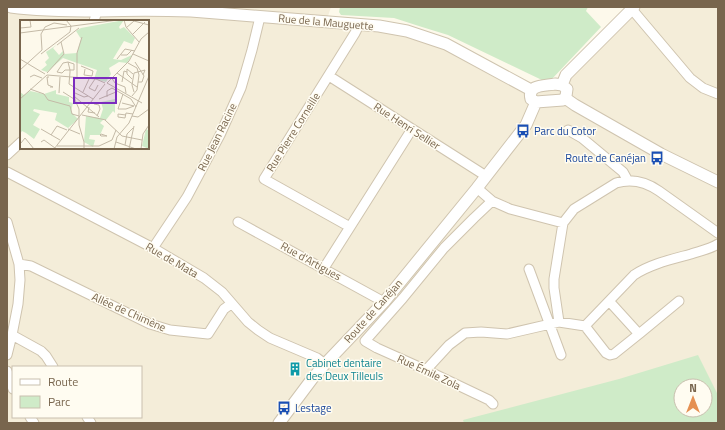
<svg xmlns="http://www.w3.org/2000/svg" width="725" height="430" viewBox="0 0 725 430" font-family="'Titillium Web',sans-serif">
  <rect width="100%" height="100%" fill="#fdf9eb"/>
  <path fill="#f4edd9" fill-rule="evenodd" d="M7 7H331L326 22 407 31 531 90 555 84 634 7H718V423H7ZM21 21H148V148H21ZM13 367H141V417H13ZM681 386H705V410H681Z"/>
  <path fill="#cfebc8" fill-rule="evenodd" d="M340 7H588L586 11 601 27 551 80 544 81 448 35 422 27 394 18 341 15 339 12Z
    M698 355 718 395V423H464L463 420 619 379ZM681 386H705V410H681Z"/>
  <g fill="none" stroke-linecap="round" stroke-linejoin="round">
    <g stroke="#cfc4af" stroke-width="11">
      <path id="minor" d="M630 7 690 78 703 88 718 94
        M94 21 97 11
        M359 25 355 33 264 179 350 227 412 129
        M329 76 486 176
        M568 130 582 138 623 172 628 181
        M7 155 21 142
        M7 172 153 248 204 278 222 292 248 322 258 330 270 338 317 358 325 364
        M477 188 492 201 510 209 563 223
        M492 201 474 218 444 248 403 298 365 341 377 348 426 370 489 400 493 404
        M7 222 19 264 20 280 18 304 12 335 7 355
        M238 222 384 302
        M153 248 187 197 220 135 241 88 252 50 260 17
        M19 264 31 266 150 324 170 330 208 334 224 309 231 304
        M324 268 350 227
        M529 269 561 355
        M559 322 554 288V279L563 223 574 209 616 183C632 178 646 182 659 191L718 233
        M585 326 606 353 610 355 614 354 639 334 609 301
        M639 334 679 301
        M12 335 41 351 46 356 53 367
        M426 370 449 345 465 333 481 332 507 334 559 322 585 326 634 275C650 264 673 259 691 254 700 251 710 249 718 244
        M7 371 13 389
        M30 417 34 423
        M87 417 91 423"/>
    </g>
    <g stroke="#cfc4af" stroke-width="13">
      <path id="tertiary" d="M11 7C40 11 70 11 99 11 130 10 161 10 191 11L379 26 407 31 446 44 531 90
        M555 84 562 85 567 89 566 96 563 100 536 102 531 99C527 84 545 86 555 84Z
        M562 85 566 75 634 7
        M565 98 575 105 661 154 718 182
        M279 423 312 379 325 364 384 302 477 188 526 125 536 102"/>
    </g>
    <use href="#minor" stroke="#fff" stroke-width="9"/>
    <use href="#tertiary" stroke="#fff" stroke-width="11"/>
  </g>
  <defs>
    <g id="bus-bare" transform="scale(1.08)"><path d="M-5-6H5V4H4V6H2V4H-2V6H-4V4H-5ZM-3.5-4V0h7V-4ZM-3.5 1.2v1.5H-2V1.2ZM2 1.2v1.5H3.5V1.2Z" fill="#1a4fb4" stroke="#fffcf1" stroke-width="2.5" paint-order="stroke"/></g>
    <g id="building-bare" transform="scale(1.08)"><path d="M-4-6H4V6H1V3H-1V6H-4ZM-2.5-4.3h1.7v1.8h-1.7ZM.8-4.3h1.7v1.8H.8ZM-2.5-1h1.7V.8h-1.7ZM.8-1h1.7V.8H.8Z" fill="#0f9aa8" stroke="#fffcf1" stroke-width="2.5" paint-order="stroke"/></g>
  </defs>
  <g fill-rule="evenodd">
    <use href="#bus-bare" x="523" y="131"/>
    <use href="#bus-bare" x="657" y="158"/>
    <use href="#building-bare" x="295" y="369"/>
    <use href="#bus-bare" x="284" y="408"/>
  </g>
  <g text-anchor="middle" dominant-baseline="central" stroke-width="3" stroke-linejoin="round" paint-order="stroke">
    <g font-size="11" fill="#78654d" stroke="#fffcf1">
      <text transform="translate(326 22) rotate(5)">Rue de la Mauguette</text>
      <text transform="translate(407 126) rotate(33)">Rue Henri Sellier</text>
      <text transform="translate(293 132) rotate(-58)">Rue Pierre Corneille</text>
      <text transform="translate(217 137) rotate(-64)">Rue Jean Racine</text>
      <text transform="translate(172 260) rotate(30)">Rue de Mata</text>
      <text transform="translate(311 261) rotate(29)">Rue d'Artigues</text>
      <text transform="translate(373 311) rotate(-48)">Route de Canéjan</text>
      <text transform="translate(129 312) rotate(24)">Allée de Chimène</text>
      <text transform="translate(429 372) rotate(25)">Rue Émile Zola</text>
    </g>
    <g font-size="11" fill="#164399" stroke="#fffcf1" text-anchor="start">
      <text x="534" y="131">Parc du Cotor</text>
      <text x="646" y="158" text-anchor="end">Route de Canéjan</text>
      <text x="295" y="408">Lestage</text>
    </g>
    <g font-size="11" fill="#0d838f" stroke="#fffcf1" text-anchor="start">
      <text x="306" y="363">Cabinet dentaire<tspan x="306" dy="13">des Deux Tilleuls</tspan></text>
    </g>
  </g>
  <g transform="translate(20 20)">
    <rect width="129" height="129" fill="#fdf9eb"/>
    <path d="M104 0 99 7 100 9 104 7 115 18 112 24 104 21 93 39 101 40 112 35 107 43 99 42 89 48 91 54 86 62 74 59 77 50 43 38 27 52 21 50 27 45 25 42 29 38 26 32 38 24 33 28 39 35 43 31 44 34 57 33 61 19 56 11 61 8ZM36 70V74L49 77V82L53 83 51 92 58 99 48 108 35 100 37 93 14 89 13 91 20 94 13 105 20 109 14 119 6 113 2 111 0 114V72L4 75 10 71 24 74ZM95 79V93L93 91 86 100 81 98 84 99 80 103 84 106 80 115H70L69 119 75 120 73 127 64 122 66 96 80 98 83 89 81 82ZM126 109 129 111V129L122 126Z" fill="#cfebc8"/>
    <path fill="none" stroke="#c4baa7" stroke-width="1" d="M104 0 106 7 119 22M0 8 11 7 10 0M106 8 114 1 129 5M0 13 98 0M112 15 125 2M37 25 59 8M21 34 50 12 51 6 46 0M113 34 129 41M101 35H107L112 30M0 39 25 54M97 39 105 29 115 31M48 42 54 44V50H45L42 53 37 52 43 43 48 42 50 50V52L49 64 73 79M115 42 124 56 122 62H118M108 43 117 48 119 55 117 70 112 76M61 46 73 51 72 56 64 55 65 49M0 50 22 30 21 14 25 7 34 3 47 5M27 53 44 34 41 22M97 53 117 67M27 55 76 59 85 63M10 57 14 55 22 58M29 57H27L28 65 33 67H30M91 57 95 63 105 67 106 73M57 58V33L62 17M75 59 69 68 75 71 78 65M112 59 107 54V49L113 54M102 62 104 51 107 52M87 63 109 41 121 19 129 12M87 63 122 83M54 67 55 80 59 89V105L64 122V129M10 69 24 74 28 80 50 86 52 94 59 96M43 72 54 79M63 72 69 59M114 72 112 65 114 53 125 50 123 55M39 73 40 57M55 73 64 77 68 76M103 74 98 89H106L114 86M55 77 79 97M87 77V71L92 68 111 79 116 87M0 79 27 55M79 79 96 72M102 83 114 86M74 84 79 85 80 89 77 96M69 87 68 92 75 93M62 95 86 100M106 95 98 94V97L105 98 106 93 113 94M112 96 118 97 129 89M85 100 102 116 122 120M21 109 40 120M48 109 60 114M31 115 37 106 47 110M80 115 81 114 87 116H81ZM21 122 24 120 35 128M96 122 116 129M1 123 5 118 14 129M105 125 107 114 113 108M37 126H79L92 120 96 110M34 129 85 64M94 129 97 117 109 103 129 56M109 129 114 106M121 129 123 114 129 105"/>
    <path fill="#7b2cbf" fill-opacity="0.15" stroke="#7b2cbf" stroke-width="2" d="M54 58H96V83H54Z"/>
    <rect width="129" height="129" fill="none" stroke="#78654d" stroke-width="2"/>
  </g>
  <rect width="725" height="430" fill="none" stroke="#78654d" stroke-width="16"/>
  <rect x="12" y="366" width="130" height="52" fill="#fffcf1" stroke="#c9c0af"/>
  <rect x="20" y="379" width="20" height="6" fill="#ffffff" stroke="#c9c0af"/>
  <text x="48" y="386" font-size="12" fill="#78654d">Route</text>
  <rect x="20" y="396" width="20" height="12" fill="#cfebc8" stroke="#c9c0af"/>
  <text x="48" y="406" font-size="12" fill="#78654d">Parc</text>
  <g transform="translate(693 398)"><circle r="19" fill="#fffcf1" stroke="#c9c0af"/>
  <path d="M0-3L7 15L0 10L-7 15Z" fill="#e59052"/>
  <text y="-6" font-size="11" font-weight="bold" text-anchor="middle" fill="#78654d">N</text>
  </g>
</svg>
